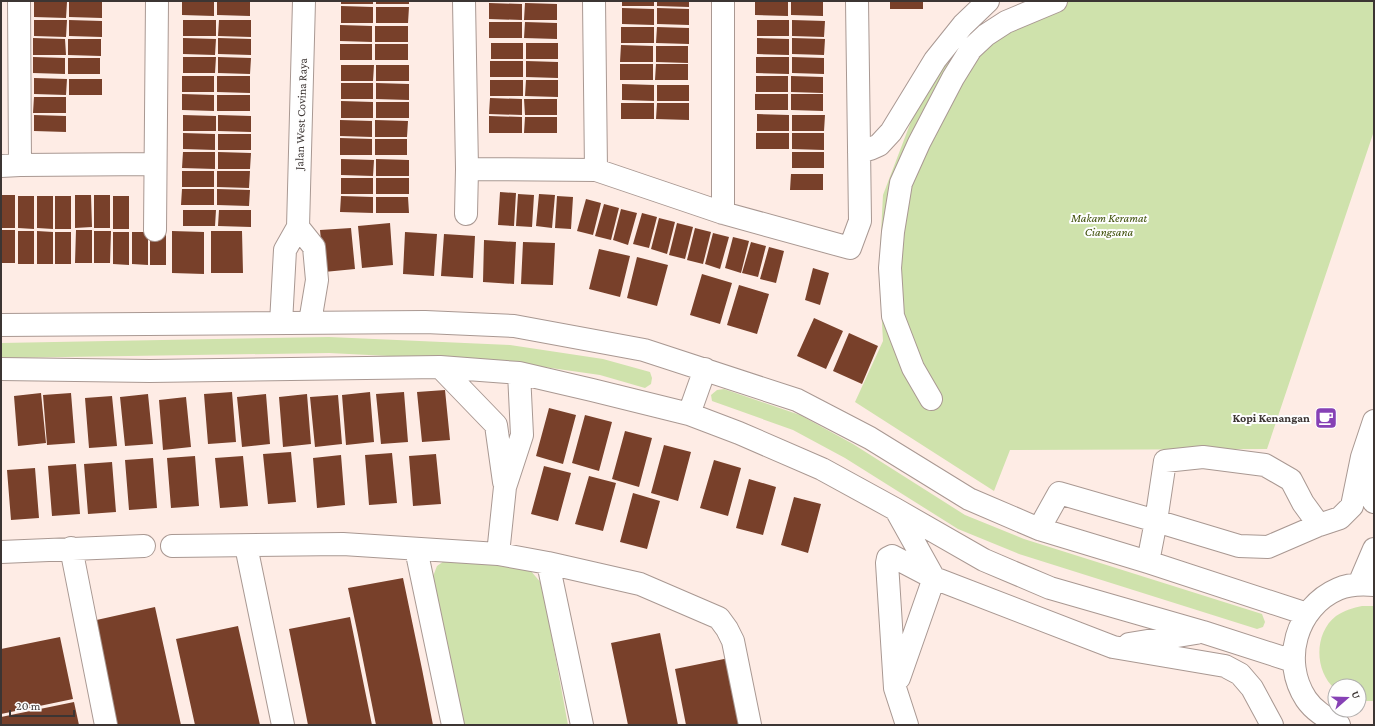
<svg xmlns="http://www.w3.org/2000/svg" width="1375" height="726" viewBox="0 0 1375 726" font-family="'Crimson Pro',serif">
  <rect width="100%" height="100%" fill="#feece5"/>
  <path fill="#cfe2ac" d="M1047 1H1374V131L1267 449 1010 450 994 491 855 402 883 341 879 270 883 195 923 90 980 28Z
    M329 337 510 345 603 359 650 372 652 378 651 384 645 388 600 375 509 362 329 353 1 358V343Z
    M724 389 800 415 853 444 965 515 1024 539 1262 614 1265 622 1263 627 1257 629 1019 554 958 529 845 458 793 430 712 401 711 395 717 390Z
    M447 559 530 570 542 584 568 725H463L432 579 437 566Z
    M1362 606H1374V701H1359V686H1335V689C1314 671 1314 633 1336 616 1345 610 1353 608 1362 606Z"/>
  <path fill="#78402a" d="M34 1 67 2 66 18 34 17Z
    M69 1 102 2V18L69 17Z
    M182 1H214V16L182 15Z
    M217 1H250V16L217 15Z
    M341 1H373V4H341Z
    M376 1H409V4H376Z
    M622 1H654V6H622Z
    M657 1H689V7L657 6Z
    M755 1H788V16L755 15Z
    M791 1H823V16L791 15Z
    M890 1H923V9H890Z
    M489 3 522 4V20L489 19Z
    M525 3 557 4V20H524Z
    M341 6 373 7V23H341Z
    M376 7H409L408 23H376Z
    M622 8 654 9V25L622 24Z
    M657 8 689 9V25L657 24Z
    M34 20H67L66 37 34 36Z
    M69 20 102 21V37L69 36Z
    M183 20H216V36H183Z
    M219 20H251V37L218 36Z
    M757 20H789V36H757Z
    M792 20 825 21 824 37 792 36Z
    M489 22H522V38H489Z
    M525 22 557 23V39L524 38Z
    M340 25 372 26V42L340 41Z
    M375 26H408V42H375Z
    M621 27H654V43H621Z
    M657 27 689 28V44L656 43Z
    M33 38 65 39 66 55H33Z
    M183 38 216 39 215 55 183 54Z
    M218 38 251 39V55L218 54Z
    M757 38 789 39V55L757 54Z
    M792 38 825 39 824 55 792 54Z
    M68 39H101V56L68 55Z
    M491 43H523V59H491Z
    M526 43H558V59H526Z
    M340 44H372V60H340Z
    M375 44H408V60H375Z
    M621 45 653 46V62H620Z
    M656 46H688V63L656 62Z
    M33 57 65 58V74L33 73Z
    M183 57H216L215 73H183Z
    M218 57 251 58 250 74 218 73Z
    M756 57H789V74L756 73Z
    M792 57 824 58V74L792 73Z
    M68 58H100V74H68Z
    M490 61H523V77H490Z
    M526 61 558 62V78L526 77Z
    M620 64H653V80H620Z
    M656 64H688V80H655Z
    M341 65H374L373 81H341Z
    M376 65H409V81H376Z
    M182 76H214V92H182Z
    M217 76H250V93L217 92Z
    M756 76H788V92H756Z
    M791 76 823 77V93L791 92Z
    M34 78 67 79 66 95 34 94Z
    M69 79H102V95H69Z
    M490 80H523V96H490Z
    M526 80H558V97L525 96Z
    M341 83H373V99H341Z
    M376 83 409 84V100L376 99Z
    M622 84 654 85V101L622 100Z
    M657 85H689V101H657Z
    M182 94 214 95V111L182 110Z
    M755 94H788V110H755Z
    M791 94H823V111L791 110Z
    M217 95H250V111H217Z
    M34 97H66V113H33Z
    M490 98 522 99V115L489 114Z
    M524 99H557V115H525Z
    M341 101 373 102V118H341Z
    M376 102H409V118H376Z
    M621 103H654V119H621Z
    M657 103H689V120L656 119Z
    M757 114 789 115V131H757Z
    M34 115 66 116V132L34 131Z
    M183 115 216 116V131H183Z
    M218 115 251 116V132L218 131Z
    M792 115H825L824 131H792Z
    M489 116 522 117V133H489Z
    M525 117H557V133H524Z
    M340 120 372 121V137L340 136Z
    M375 120 408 121 407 137H375Z
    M183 133 215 134V150L183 149Z
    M756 133H789V149H756Z
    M792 133H824V150L792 149Z
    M218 134H251V150H218Z
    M340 138 372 139V155H340Z
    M375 139H407V155H375Z
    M183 152H215V169L182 168Z
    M218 152 251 153 250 169H218Z
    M792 152H824V168H792Z
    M341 159 374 160 373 176 341 175Z
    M376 159 409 160V176H376Z
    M182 171H214V187H182Z
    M217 171H250L249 188 217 187Z
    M791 174H823V190H790Z
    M341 178H373V194H341Z
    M376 178H409V194H376Z
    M182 189H214V205H181Z
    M217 189 250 190 249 206 217 205Z
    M500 192 516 193 514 226 498 225Z
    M518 194 534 195 532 227 516 226Z
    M539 194 555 195 552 228 536 226Z
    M1 195H15V228H1Z
    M75 195H91L92 227 75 228Z
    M94 195H110V228H94Z
    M18 196H34V229L18 228Z
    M37 196H53V229L37 228Z
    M55 196H71V229H55Z
    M113 196H129V229H113Z
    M341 196 373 197V213L340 212Z
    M557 196 573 197 571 229 555 228Z
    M376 197H408L409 213H376Z
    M586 199 601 203 593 235 577 231Z
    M604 204 619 208 611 240 595 236Z
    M621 209 637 213 628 245 613 240Z
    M183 210H216L215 226H183Z
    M219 210H251V227L218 226Z
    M642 213 657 217 649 248 633 244Z
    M659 218 675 222 667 254 651 249Z
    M390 223 393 265 362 268 358 226Z
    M677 223 693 227 685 259 669 255Z
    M351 228 355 269 324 272 320 230Z
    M695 228 711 232 703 264 687 260Z
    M1 230H15V263H1Z
    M76 230H92V263H75Z
    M18 231H34V264H18Z
    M37 231 53 232V264H37Z
    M94 231H111L110 263H94Z
    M172 231 204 232V274L172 273Z
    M211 231H242L243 273H211Z
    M55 232H71V264H55Z
    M113 232H129V265L113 264Z
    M132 232H148V265L132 264Z
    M150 232H166V265H150Z
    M405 232 437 234 434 276 403 274Z
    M713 233 729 237 720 269 705 264Z
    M444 234 475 236 473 278 441 276Z
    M733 237 749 241 741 273 725 268Z
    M484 240 516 242 514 284 483 282Z
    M523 242 555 243 553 285 521 284Z
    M751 242 766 246 758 277 742 273Z
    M769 247 784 251 776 283 760 279Z
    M599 249 630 256 620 297 589 289Z
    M637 257 668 265 657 306 627 298Z
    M813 268 829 273 820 305 805 300Z
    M702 274 732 283 720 324 690 315Z
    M739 285 769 294 757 334 727 325Z
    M814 318 843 331 826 369 797 356Z
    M849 333 878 346 862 384 833 371Z
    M445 390 450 440 422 442 417 392Z
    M232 392 236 442 208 444 204 394Z
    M370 392 374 442 346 445 342 395Z
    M404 392 408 442 381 444 376 394Z
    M41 393 46 443 18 446 14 396Z
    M71 393 75 443 47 445 43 395Z
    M148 394 153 444 125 446 120 397Z
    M266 394 270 444 242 447 237 397Z
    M307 394 311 444 283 447 279 397Z
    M338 395 342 444 315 447 310 397Z
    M112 396 117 446 89 448 85 398Z
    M186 397 191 447 163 450 159 400Z
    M549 408 576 415 563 464 536 456Z
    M585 415 612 422 599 471 572 463Z
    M625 431 652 438 639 487 612 479Z
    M664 445 691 452 678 501 651 493Z
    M291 452 296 502 268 504 263 454Z
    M392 453 397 503 369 505 365 455Z
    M436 454 441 504 413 506 409 456Z
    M341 455 345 505 317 508 313 458Z
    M195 456 199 506 171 508 167 458Z
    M243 456 248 506 220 508 215 458Z
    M153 458 157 508 129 510 125 460Z
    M714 460 741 468 728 516 700 508Z
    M112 462 116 512 88 514 84 464Z
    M76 464 80 514 52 516 48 466Z
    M544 466 571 473 558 521 531 514Z
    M35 468 39 518 11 520 7 470Z
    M589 476 616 483 603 531 575 524Z
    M749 479 776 487 763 535 736 528Z
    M633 493 660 501 647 549 620 542Z
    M794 497 821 504 808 553 781 545Z
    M403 578 422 669 433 725H376L358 635 348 588Z
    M155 607 181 725H116L92 621Z
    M350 617 372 725H308L289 629Z
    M238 626 260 725H195L176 639Z
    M660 633 678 725H628L611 643Z
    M60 637 73 699 1 714V649Z
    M729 658 742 725H686L675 669Z
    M74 702 79 725H1V717Z"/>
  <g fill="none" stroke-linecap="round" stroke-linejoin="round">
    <g stroke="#a99892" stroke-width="24">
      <path id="minor" d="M19 1 20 165
        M464 1 467 169 596 170 723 213 850 248 860 221 857 1
        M594 1 596 170
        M859 152 870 149 879 145 891 132 935 60 963 25 988 1
        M1 166 20 165 155 164
        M723 213V1
        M466 214 467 169
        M298 227 314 247 317 280 310 322
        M155 230 157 1
        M281 323 285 250 298 227 304 1
        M1 325 425 322 514 326 644 350 797 400 870 438 969 499 1039 529 1148 562 1307 614
        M440 367 496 425 504 482
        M1 369 150 371 440 367 519 373 592 390 689 414 739 433 822 469 895 509 984 560 1050 588 1203 632 1293 661
        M931 399 913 368 893 316 890 268 893 232 901 183 919 143 953 78 971 49 986 35 1006 22 1056 1
        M689 414 705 369
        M1364 464 1371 497 1374 502
        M896 510 934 578 899 678
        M1039 529 1059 493 1156 521 1239 546 1268 547 1319 525 1340 518 1352 506 1362 457 1374 421
        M172 546 343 544 498 554 548 563 640 584 719 618 727 629 733 641 750 725
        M246 546 283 725
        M71 548 106 725
        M416 549 453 725
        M1 552 144 546
        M498 554 505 487 522 435 519 373
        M1148 562 1156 521 1165 461 1203 457 1265 465 1291 480 1303 503 1319 525
        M548 563 582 725
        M1359 584 1374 549
        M1129 644 1196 633
        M907 725 895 688 887 563 888 558 892 556 934 578 1113 647 1225 666 1240 674 1252 688 1272 725
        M1339 725C1327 718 1314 711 1306 699 1281 661 1296 607 1338 589 1349 584 1362 584 1374 585"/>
    </g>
    <use href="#minor" stroke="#fff" stroke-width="22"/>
  </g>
  <defs>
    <g id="cafe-square" transform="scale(1.15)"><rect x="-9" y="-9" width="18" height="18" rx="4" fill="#8641b5" stroke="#fefefe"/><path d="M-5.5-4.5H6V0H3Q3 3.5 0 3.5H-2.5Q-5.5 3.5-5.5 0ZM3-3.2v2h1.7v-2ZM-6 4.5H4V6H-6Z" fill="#fff"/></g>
  </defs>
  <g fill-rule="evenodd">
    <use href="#cafe-square" x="1326" y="418"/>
  </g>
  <g text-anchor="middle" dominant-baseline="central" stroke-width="4" stroke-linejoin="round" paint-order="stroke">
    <g font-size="12" fill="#3c3533" stroke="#fefefe">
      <text transform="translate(301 114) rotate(-88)">Jalan West Covina Raya</text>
    </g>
    <g font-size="12" font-style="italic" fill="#3c4d06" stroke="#fefefe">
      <text x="1109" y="218">Makam Keramat<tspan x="1109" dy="14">Ciangsana</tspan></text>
    </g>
    <g font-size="12" font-weight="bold" fill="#3c3533" stroke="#fefefe" text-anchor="end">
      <text x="1310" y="418">Kopi Kenangan</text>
    </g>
  </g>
  <rect width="1375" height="726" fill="none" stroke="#3c3533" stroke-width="4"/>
  <g transform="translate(1347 698) rotate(70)"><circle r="19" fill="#fefefe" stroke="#b0aead"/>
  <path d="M0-3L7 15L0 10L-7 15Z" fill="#8641b5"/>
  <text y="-6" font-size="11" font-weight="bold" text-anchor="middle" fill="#3c3533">U</text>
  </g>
  <path d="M10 710v6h64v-6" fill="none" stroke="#3c3533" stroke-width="2"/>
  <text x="16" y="710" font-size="12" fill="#3c3533" stroke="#fefefe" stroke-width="3" paint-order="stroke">20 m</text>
</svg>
